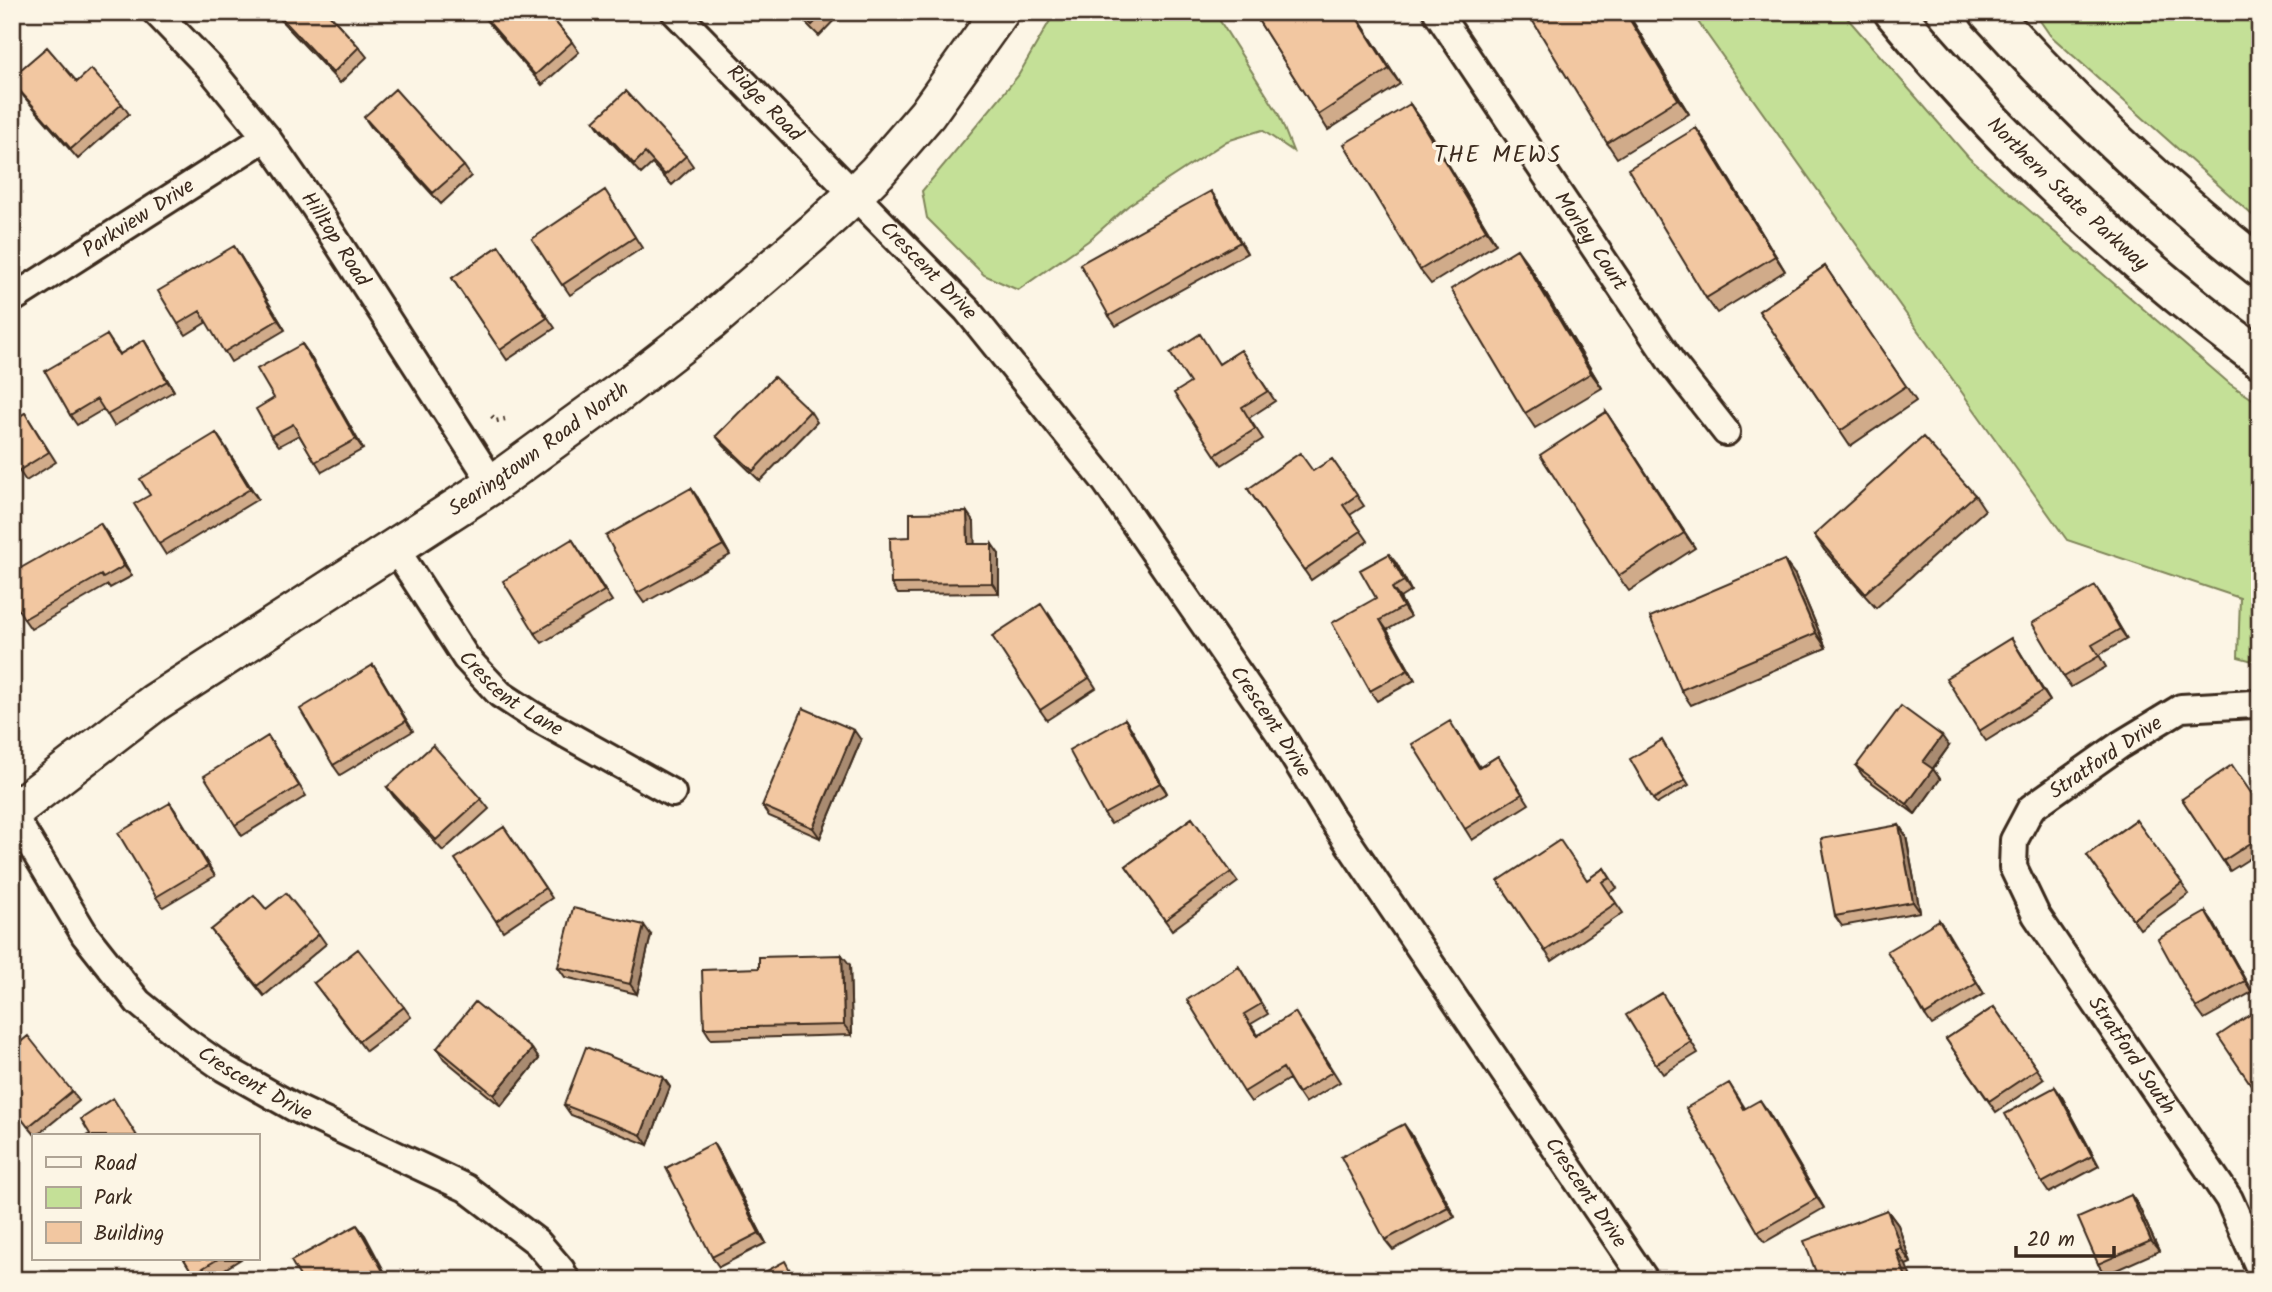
<svg xmlns="http://www.w3.org/2000/svg" width="2272" height="1292" viewBox="0 0 2272 1292" font-family="Kalam,sans-serif">
  <rect width="100%" height="100%" fill="#fcf5e5"/>
  <filter id="ink" filterUnits="userSpaceOnUse"><feTurbulence type="fractalNoise" baseFrequency=".0143" numOctaves="2"/><feDisplacementMap in="SourceGraphic" scale="14" xChannelSelector="R" yChannelSelector="G"/><feConvolveMatrix kernelMatrix="1 2 1 2 8 2 1 2 1" color-interpolation-filters="sRGB"/></filter>
  <g filter="url(#ink)">
    <path fill="#c4e097" stroke="#80855a" stroke-width="2" d="M1055 12H1223L1220 21 1278 113 1293 151 1262 130 1227 141 1129 205 1088 241 1018 290 984 275 927 218 922 191 1018 76Z
      M1691 12H1842L1969 158 2230 384 2260 404V663L2238 657 2240 598 2067 540Z
      M2034 12H2249L2260 22V222L2050 35Z"/>
    <g fill="none" stroke-linecap="round" stroke-linejoin="round">
      <g stroke="#3b2a1e" stroke-width="32">
        <g id="minor">
          <path id="s1" d="M156 12 209 67 266 137 314 206 493 484"/>
          <path id="s2" d="M675 12 967 310 1106 482 1280 734 1331 817 1645 1280"/>
          <path id="s3" d="M1437 12 1672 363 1726 432"/>
          <path id="s4" d="M12 299 266 137"/>
          <path id="s5" d="M395 548 466 658 500 694 532 715 672 793"/>
          <path id="s6" d="M2260 705 2254 704 2181 708 2120 745 2031 808 2014 840 2013 867 2036 915 2229 1199 2260 1269"/>
          <path id="s7" d="M12 813 85 935 138 1002 184 1040 224 1068 295 1108 466 1188 537 1242 561 1270 566 1280"/>
        </g>
      </g>
      <g stroke="#3b2a1e" stroke-width="42">
        <g id="secondary">
          <path id="s8" d="M12 812 154 703 493 484 621 391 710 322 814 232 854 195 877 172 927 114 1000 12"/>
        </g>
      </g>
      <g stroke="#3b2a1e" stroke-width="44">
        <g id="motorway">
          <path id="s9" d="M1894 12C2001 142 2125 258 2260 358"/>
          <path d="M1989 12C2073 105 2162 190 2260 267"/>
        </g>
      </g>
      <path stroke="#3b2a1e" stroke-width="4.5" stroke-dasharray="2 5" stroke-linecap="butt" d="M492 416 496 421 505 419"/>
      <use href="#minor" stroke="#fcf5e5" stroke-width="26"/>
      <use href="#secondary" stroke="#fcf5e5" stroke-width="37"/>
      <use href="#motorway" stroke="#fcf5e5" stroke-width="38"/>
    </g>
    <path fill="#d0ab8a" stroke="#3b2a1e" stroke-width="2" d="M273 12H327L359 47 367 57 340 83Z
      M479 12H547L572 42 579 52 542 85Z
      M795 12H842L819 36Z
      M1253 12H1354L1400 84 1328 130Z
      M1627 12 1689 114 1617 158 1607 143Z
      M77 82 122 104 129 114 78 159 12 83Z
      M1410 104 1421 119 1496 244 1431 284 1420 270Z
      M364 117 464 166 471 176 441 204 371 127Z
      M594 121 686 156 693 166 672 185 652 164 641 174 601 131Z
      M1696 128 1707 143 1785 271 1717 313 1706 298Z
      M612 201 642 248 570 295 532 239Z
      M1218 201 1247 253 1116 326 1109 316Z
      M499 246 555 328 507 360 452 278Z
      M241 257 285 330 231 362 207 322 186 335 178 324Z
      M1528 264 1602 388 1535 428 1525 413Z
      M1825 266 1916 401 1850 446 1759 311Z
      M107 335 120 354 144 340 174 391 114 426 104 409 77 425 70 415Z
      M302 344 309 354 363 449 322 472 299 435 279 446 271 436 274 398Z
      M1241 350 1275 401 1249 418 1263 439 1222 465 1215 455 1219 364Z
      M810 411 817 422 760 481 724 446 716 436Z
      M1606 412 1695 548 1629 591 1618 576Z
      M25 413 56 462 26 481 17 468 12 471V421Z
      M216 433 258 499 166 555 159 544 150 495Z
      M1332 459 1364 506 1350 515 1368 541 1311 580 1248 489 1313 471Z
      M1975 495 1985 510 1876 608 1824 550 1814 535Z
      M698 498 730 555 644 603 637 593Z
      M974 522V544L999 554V593L898 594 891 584 910 537Z
      M107 533 132 576 110 588 108 585 31 629 24 619Z
      M572 539 612 601 542 643 535 633Z
      M1397 564 1411 591 1400 598 1410 617 1387 630 1415 680 1377 701 1370 691 1376 598Z
      M1795 575 1826 648 1691 705 1681 690Z
      M2095 586 2127 639 2099 655 2106 667 2071 687 2064 677Z
      M1049 614 1096 688 1047 720 1040 710Z
      M2018 649 2050 701 1986 741 1979 731Z
      M373 665 413 731 340 775 333 765Z
      M1125 719 1132 730 1167 793 1111 824 1104 814Z
      M1457 731 1480 767 1498 756 1529 804 1472 840 1465 829Z
      M268 736 306 796 242 836 235 825Z
      M861 740 820 838 769 816 762 806Z
      M1665 746 1689 785 1657 804 1653 799Z
      M1949 746 1933 769 1940 779 1915 814 1863 776 1856 766Z
      M387 787 481 799 489 809 443 851 394 797Z
      M2182 799 2260 806V852L2230 871Z
      M170 803 215 876 163 907 156 897Z
      M1192 818 1238 882 1172 930 1126 866Z
      M2136 820 2189 894 2140 929 2087 855Z
      M1899 825 1906 836 1920 912 1842 926 1835 916Z
      M504 827 552 898 503 931 496 921Z
      M1604 868 1617 888 1609 893 1623 913 1552 961 1498 881 1587 880Z
      M266 909 319 934 326 944 264 996 211 930Z
      M2206 912 2213 922 2252 992 2204 1019 2196 1008Z
      M1939 920 1984 994 1932 1025 1925 1015Z
      M651 935 637 994 565 977 558 967Z
      M850 965 852 1035 711 1039 704 1028Z
      M1239 967 1268 1014 1251 1024 1258 1035 1302 1022 1340 1082 1305 1103 1289 1079 1251 1102 1244 1092Z
      M314 983 404 1007 411 1017 366 1051Z
      M1669 1004 1698 1053 1663 1074 1656 1064Z
      M1994 1007 2044 1079 1996 1112 1946 1039Z
      M12 1015 20 1026 12 1033Z
      M437 1048 532 1049 539 1059 501 1106 444 1059Z
      M12 1049 72 1091 79 1101 36 1136 12 1107Z
      M663 1077 670 1087 648 1145 571 1115 564 1105Z
      M1729 1083 1745 1108 1767 1110 1824 1208 1765 1242 1758 1232Z
      M2055 1087 2062 1097 2099 1166 2049 1193 2042 1183Z
      M1411 1134 1455 1217 1393 1250 1385 1240Z
      M720 1154 766 1243 719 1267 712 1257Z
      M2131 1195 2138 1205 2159 1251 2105 1275 2098 1264Z
      M1887 1210 1898 1225 1911 1263 1906 1265 1819 1280Z
      M184 1259H241L207 1280H197Z"/>
    <path fill="#a98b71" stroke="#3b2a1e" stroke-width="2" d="M1353 12H1354L1400 84 1389 69Z
      M1625 12H1627L1689 114 1678 99Z
      M1410 104 1421 119 1496 244 1486 230Z
      M1696 128 1707 143 1785 271 1775 256Z
      M1211 191 1218 201 1247 253 1240 242Z
      M234 246 241 257 285 330 278 320Z
      M1517 249 1528 264 1602 388 1591 373Z
      M144 340 151 351 174 391 167 381Z
      M302 344 309 354 363 449 356 439Z
      M1606 412 1616 427 1695 548 1684 533Z
      M216 433 223 443 258 499 250 489Z
      M691 488 698 498 730 555 723 545Z
      M967 512 974 522 975 555 968 544Z
      M100 523 107 533 132 576 124 566Z
      M992 544 999 554V593L992 583Z
      M1389 554 1397 564 1411 591 1404 581Z
      M1784 560 1795 575 1826 648 1816 633Z
      M2095 586 2102 596 2127 639 2120 629Z
      M1392 588 1400 598 1410 617 1403 607Z
      M1380 620 1387 630 1415 680 1408 670Z
      M2011 638 2018 649 2050 701 2043 691Z
      M373 665 380 676 413 731 406 721Z
      M1125 719 1132 730 1167 793 1160 783Z
      M854 730 861 740 820 838 813 828Z
      M1942 736 1949 746 1930 772 1923 762Z
      M1933 769 1940 779 1915 814 1907 804Z
      M170 803 177 813 215 876 208 866Z
      M1899 825 1906 836 1920 912 1913 902Z
      M2206 912 2213 922 2252 992 2245 981Z
      M1939 920 1946 930 1984 994 1977 983Z
      M644 925 651 935 637 994 630 984Z
      M842 955 850 965 852 1035 844 1025Z
      M532 1049 539 1059 501 1106 494 1095Z
      M663 1077 670 1087 648 1145 641 1135Z
      M2055 1087 2062 1097 2099 1166 2092 1156Z
      M1760 1100 1767 1110 1824 1208 1817 1198Z
      M1404 1124 1411 1134 1455 1217 1448 1207Z
      M713 1143 720 1154 766 1243 759 1233Z
      M2131 1195 2138 1205 2159 1251 2151 1241Z
      M1887 1210 1898 1225 1911 1263 1901 1248Z
      M357 1225 365 1235 389 1280H388Z
      M1896 1250 1906 1265 1912 1280H1907Z"/>
    <path fill="#f2c7a1" stroke="#3b2a1e" stroke-width="2" d="M276 12H327L359 47 333 73Z
      M480 12H547L572 42 535 75Z
      M798 12H825L812 25Z
      M1253 12H1353L1389 69 1318 115Z
      M1541 12H1625L1678 99 1607 143 1531 18Z
      M47 47 77 82 91 69 122 104 71 149 12 82V77Z
      M395 89 464 166 433 193 364 117Z
      M626 91 686 156 665 175 645 153 634 164 594 121Z
      M1410 104 1486 230 1420 270 1344 144Z
      M1696 128 1775 256 1706 298 1628 169Z
      M605 190 635 237 562 285 532 239Z
      M1211 191 1240 242 1109 316 1080 264Z
      M234 246 278 320 224 352 200 311 178 324 158 291Z
      M499 246 547 318 500 350 452 278Z
      M1517 249 1591 373 1525 413 1451 289Z
      M1825 266 1906 386 1840 431 1759 311Z
      M1200 334 1219 364 1241 350 1268 391 1242 407 1255 429 1215 455 1174 393 1190 383 1170 353Z
      M107 335 119 355 144 340 167 381 107 415 97 399 70 415 45 371Z
      M302 344 356 439 315 462 293 424 271 436 256 409 274 398 257 369Z
      M774 377 810 411 753 471 716 436Z
      M1606 412 1684 533 1618 576 1540 455Z
      M25 413 49 452 18 471 12 460V421Z
      M216 433 250 489 159 544 134 504 150 495 140 479Z
      M1923 437 1975 495 1865 593 1814 535Z
      M1300 453 1313 471 1332 459 1357 495 1343 505 1361 531 1304 570 1248 489Z
      M691 488 723 545 637 593 606 536Z
      M967 512 968 544H992V583L891 584 890 538 910 537V513Z
      M100 523 124 566 103 578 101 575 24 619 12 598V573Z
      M572 539 604 591 535 633 503 581Z
      M1389 554 1404 581 1392 588 1403 607 1380 620 1408 670 1370 691 1332 623 1376 598 1360 570Z
      M1784 560 1816 633 1681 690 1650 617Z
      M2095 586 2120 629 2092 645 2099 656 2064 677 2032 623Z
      M1041 604 1089 678 1040 710 992 636Z
      M2011 638 2043 691 1979 731 1946 678Z
      M373 665 406 721 333 765 300 709Z
      M1901 706 1942 736 1923 762 1933 769 1907 804 1856 766Z
      M803 708 854 730 813 828 762 806Z
      M1125 719 1160 783 1104 814 1069 750Z
      M1450 721 1479 768 1498 756 1522 794 1465 829 1412 744Z
      M268 736 299 786 235 825 204 776Z
      M1662 740 1685 780 1653 799 1630 759Z
      M433 745 481 799 436 840 387 787Z
      M2232 765 2260 806V837L2223 861 2182 799Z
      M170 803 208 866 156 897 118 833Z
      M1192 818 1231 872 1165 920 1126 866Z
      M2136 820 2182 883 2133 919 2087 855Z
      M1899 825 1913 902 1835 916 1821 839Z
      M504 827 545 888 496 921 455 859Z
      M1560 840 1587 880 1604 868 1610 878 1602 882 1616 903 1545 951 1498 881Z
      M286 893 319 934 257 986 211 930 254 895 266 909Z
      M573 908 644 925 630 984 558 967Z
      M2206 912 2245 981 2196 1008 2158 939Z
      M1939 920 1977 983 1925 1015 1887 951Z
      M358 949 404 1007 359 1041 314 983Z
      M842 955 844 1025 704 1028 702 970 759 968V957Z
      M1239 967 1261 1004 1244 1014 1257 1036 1295 1012 1332 1072 1298 1093 1283 1068 1244 1092 1187 1000Z
      M1662 993 1691 1042 1656 1064 1626 1015Z
      M475 1002 532 1049 494 1095 437 1048Z
      M1994 1007 2037 1069 1989 1101 1946 1039Z
      M2260 1008V1094L2258 1095 2218 1036Z
      M28 1036 72 1091 28 1127 12 1106V1049Z
      M586 1047 663 1077 641 1135 564 1105Z
      M1729 1083 1744 1109 1760 1100 1817 1198 1758 1232 1686 1108Z
      M2055 1087 2092 1156 2042 1183 2005 1114Z
      M113 1098 137 1136H86L90 1134 81 1119Z
      M1404 1124 1448 1207 1385 1240 1341 1157Z
      M713 1143 759 1233 712 1257 666 1168Z
      M2131 1195 2151 1241 2098 1264 2078 1218Z
      M1887 1210 1901 1248 1896 1250 1907 1280H1819L1804 1241Z
      M357 1225 388 1280H302L291 1261Z
      M184 1259H218L193 1274Z
      M785 1261 795 1280H750Z
      M418 1269 423 1280H398Z
      M2154 1275 2156 1280H2142Z"/>
  </g>
  <g text-anchor="middle" dominant-baseline="central" stroke-width="7" stroke-linejoin="round" paint-order="stroke">
    <g font-size="21" fill="#3b2a1e" stroke="#fcf5e5">
      <text stroke="none"><textPath href="#s2" startOffset="128">Ridge Road</textPath></text>
      <text stroke="none"><textPath href="#s9" startOffset="252">Northern State Parkway</textPath></text>
      <text stroke="none"><textPath href="#s4" startOffset="150">Parkview Drive</textPath></text>
      <text stroke="none"><textPath href="#s1" startOffset="290">Hilltop Road</textPath></text>
      <text stroke="none"><textPath href="#s3" startOffset="276">Morley Court</textPath></text>
      <text stroke="none"><textPath href="#s2" startOffset="362">Crescent Drive</textPath></text>
      <text stroke="none"><textPath href="#s8" startOffset="640">Searingtown Road North</textPath></text>
      <text stroke="none"><textPath href="#s5" startOffset="189">Crescent Lane</textPath></text>
      <text stroke="none"><textPath href="#s2" startOffset="929">Crescent Drive</textPath></text>
      <text transform="translate(2106 758) rotate(-34)">Stratford Drive</text>
      <text stroke="none"><textPath href="#s6" startOffset="546">Stratford South</textPath></text>
      <text stroke="none"><textPath href="#s7" startOffset="371">Crescent Drive</textPath></text>
      <text stroke="none"><textPath href="#s2" startOffset="1496">Crescent Drive</textPath></text>
    </g>
    <g font-size="23" letter-spacing="2" fill="#3b2a1e" stroke="#fcf5e5">
      <text x="1498" y="156">THE MEWS</text>
    </g>
  </g>
  <rect width="2272" height="1292" fill="none" stroke="#fcf5e5" stroke-width="42"/>
  <rect x="21" y="21" width="2230" height="1250" fill="none" stroke="#3b2a1e" stroke-width="2.5" filter="url(#ink)"/>
  <rect x="32" y="1134" width="228" height="126" fill="#fcf5e5" stroke="#afa495" stroke-width="2"/>
  <rect x="46" y="1157" width="35" height="10" fill="#fcf5e5" stroke="#afa495" stroke-width="2"/>
  <text x="94" y="1170" font-size="21" fill="#3b2a1e">Road</text>
  <rect x="46" y="1187" width="35" height="21" fill="#c4e097" stroke="#afa495" stroke-width="2"/>
  <text x="94" y="1204" font-size="21" fill="#3b2a1e">Park</text>
  <rect x="46" y="1222" width="35" height="21" fill="#f2c7a1" stroke="#afa495" stroke-width="2"/>
  <text x="94" y="1240" font-size="21" fill="#3b2a1e">Building</text>
  <path d="M2016 1246v10h98v-10" fill="none" stroke="#3b2a1e" stroke-width="3.5"/>
  <text x="2027" y="1246" font-size="21" fill="#3b2a1e" stroke="#fcf5e5" stroke-width="5" paint-order="stroke">20 m</text>
</svg>
